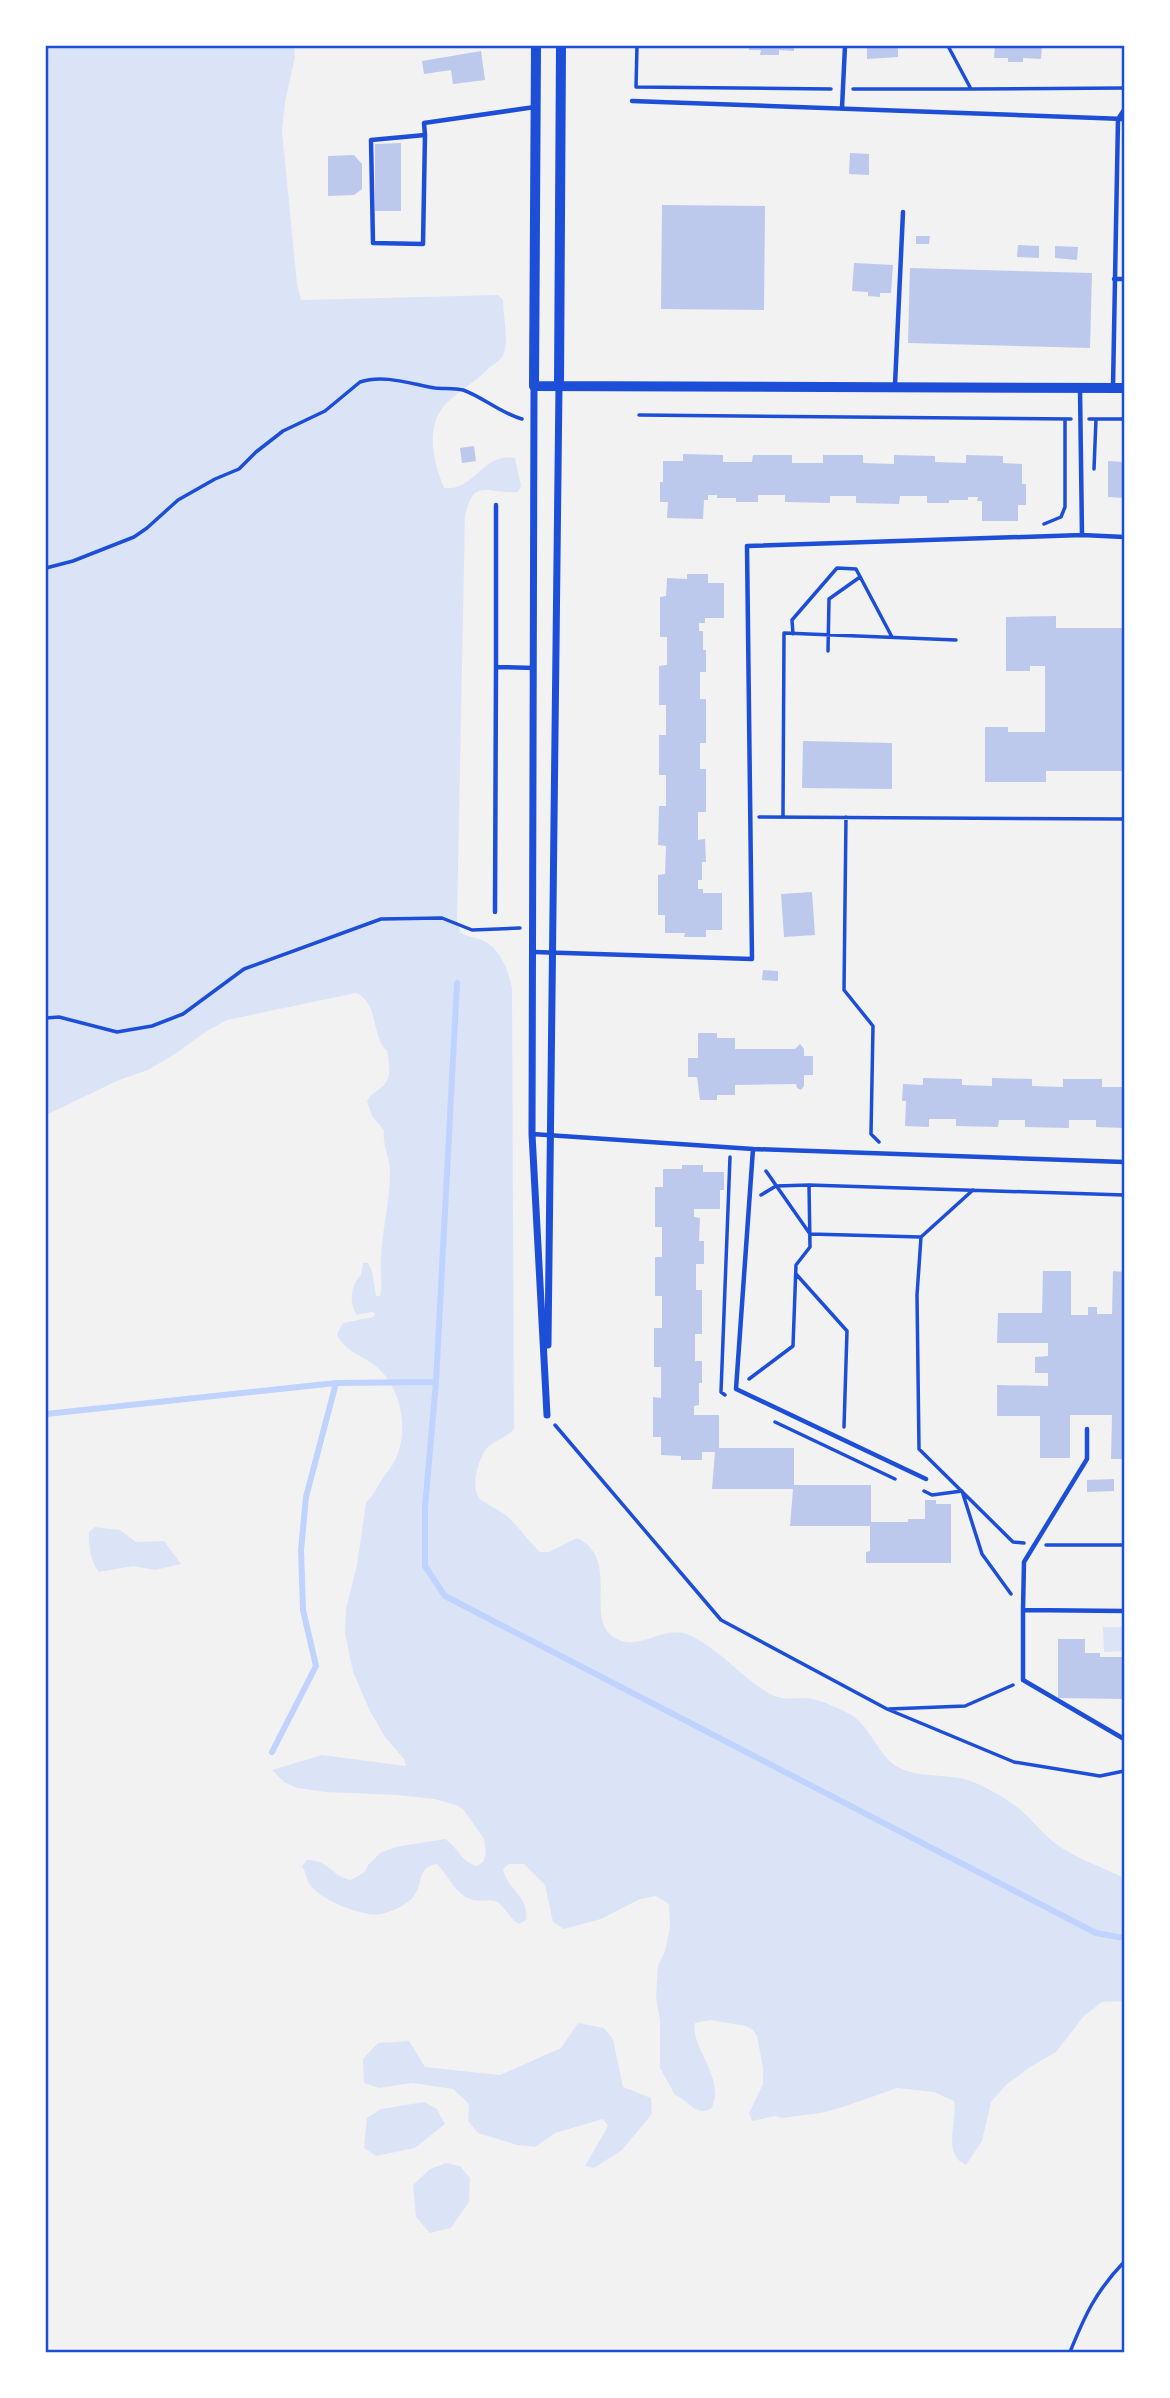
<svg xmlns="http://www.w3.org/2000/svg" width="1170" height="2398" viewBox="0 0 1170 2398" font-family="Arial,sans-serif">
  <rect width="100%" height="100%" fill="#f2f2f2"/>
  <path fill="#dbe4f7" d="M46 46H294L295 57 285 102 282 131 297 284 301 300 498 295 503 300C503 318 509 336 504 353 502 360 494 364 489 368 476 382 456 392 444 406 425 429 434 463 444 488 474 492 482 452 515 458L521 486 518 492C488 495 474 476 465 516L457 921 460 932C467 937 474 937 482 940 500 948 508 969 512 988L514 1429C506 1439 491 1440 484 1452 478 1463 470 1487 480 1499 483 1502 501 1511 507 1516 519 1527 528 1541 540 1552H549L577 1538C623 1560 581 1622 617 1639 642 1651 664 1624 689 1635 720 1649 741 1677 770 1694 784 1702 797 1696 812 1699 823 1701 836 1707 846 1712 871 1724 876 1753 896 1766 920 1780 948 1772 973 1782 987 1787 1012 1802 1023 1812 1036 1824 1047 1839 1062 1848 1081 1860 1104 1868 1124 1878V2001L1102 2002 1084 2016 1056 2052 1030 2067 1006 2085 991 2102 982 2141 966 2165C941 2154 958 2121 954 2101L934 2092 897 2088 843 2107 821 2113 782 2118 775 2116 752 2121 749 2113 763 2084V2068L757 2036 753 2030 746 2026 710 2020 695 2023C690 2040 715 2069 715 2092 716 2097 713 2103 712 2108 696 2118 689 2100 675 2095L660 2068V2021L656 1997 658 1966 665 1951 670 1928 669 1904 656 1896 640 1899 601 1919 564 1929 553 1922 545 1885 524 1864H509L503 1869C507 1889 530 1897 526 1920L519 1924C510 1920 502 1902 495 1901 488 1899 480 1902 473 1900 454 1894 450 1877 437 1864 416 1867 424 1884 413 1897 405 1907 382 1917 369 1914 351 1911 322 1900 311 1886 306 1880 306 1872 302 1866L307 1860C330 1860 333 1878 351 1880L365 1872 368 1865 380 1853 395 1847 445 1839C458 1847 461 1862 477 1866L483 1862 486 1854 484 1839 463 1809 456 1805 434 1799 397 1795 326 1792 297 1788 284 1782 272 1770 322 1755 406 1766 404 1759 385 1737 370 1711 353 1672 345 1633 346 1609 357 1565 366 1503C373 1496 376 1489 381 1481 386 1473 393 1466 396 1458 409 1429 401 1389 378 1368 363 1355 344 1352 337 1334L343 1323 373 1317 375 1314 372 1312 357 1315C349 1305 350 1284 361 1275L363 1263H368L372 1271 376 1296H380C383 1283 380 1272 381 1258 382 1230 390 1201 390 1172 390 1156 382 1146 384 1130L372 1116 367 1101C371 1093 377 1092 384 1085 392 1077 389 1062 387 1051 371 1037 379 1002 356 993L227 1020 207 1031 175 1054 148 1070 119 1080 46 1115Z
    M95 1527 120 1530 136 1542 164 1541 181 1564 155 1570 133 1566 99 1572C91 1563 88 1545 89 1532Z
    M1103 1627H1124V1651L1104 1652Z
    M578 2023 604 2028 613 2039 623 2087 651 2098 652 2114 622 2150 594 2168 585 2166 608 2126 603 2119 555 2133 535 2147 517 2145 478 2133 468 2121 469 2104 453 2089 412 2083 379 2088 364 2083 363 2059 378 2043 409 2041 425 2067 500 2075 561 2048Z
    M424 2102 437 2109 445 2124 415 2148 376 2156 364 2148 367 2118 381 2109Z
    M446 2163 460 2166 470 2178 469 2202 451 2228 430 2233 416 2217 413 2185 430 2169Z"/>
  <g fill="none" stroke-linecap="round" stroke-linejoin="round">
    <path stroke="#bfd3fe" stroke-width="6" d="M457 983 436 1382 425 1507V1566L445 1596 1096 1933 1124 1938
      M46 1414 336 1383
      M272 1752 316 1666 303 1610 301 1550 306 1497 336 1383 436 1382"/>
  </g>
  <path fill="#bdc9ec" d="M749 46H794V51L779 50V55H760L761 50H749Z
    M867 46H898V57L867 59Z
    M995 46H1042L1041 59 1023 58V62H1008V58H994Z
    M481 51 485 80 453 84 451 70 424 74 422 61Z
    M401 143V211H375V144Z
    M850 153 869 154V175L849 174Z
    M354 155 362 164V189L354 195 328 196V156Z
    M662 205 765 206 764 310 661 309Z
    M916 236H930L929 244H916Z
    M1018 245 1039 246V258L1017 257Z
    M1055 246 1078 247 1077 260 1055 258Z
    M854 263 893 265 891 293H880V297L868 296V292L852 291Z
    M910 268 1092 273 1090 348 908 343Z
    M474 446 476 461 462 463 460 448Z
    M683 454 723 455V462H752L753 455H792V463H823V455H863V463L894 464V455L935 456V462L966 463V455L1003 456V463L1022 464V484H1026V505H1018V521H982V501H977L978 497H968V500H949V503H927V496H900L899 504 856 503V496H830V503L785 502V495H758V502H736V498H717V495H708V500H704L703 519 667 518 668 502H660V482H663V461H683Z
    M1108 461 1124 462V498L1108 497Z
    M687 574H708V583H724V618H705V623H699V631H703V650H706V672H700V699H706V743H700V769H706V812H698V840L705 839 706 862H702V880H698V889H703V893H722V930H706V937H684L685 933H665V915H658V875L665 874 666 846 658 845 659 806H666V775H659V735H666V705H659V666L667 665V637H660V597L666 596 667 578 687 579Z
    M1056 616V628H1124V771H1046V782H985V727H1008V732H1045V666H1030V671H1006V617Z
    M803 741 892 743V789L802 788Z
    M812 892 815 935 784 937 781 894Z
    M763 970 778 971V981L762 980Z
    M698 1033H717V1038H735V1049H795L800 1044 804 1049V1056H813V1075H804V1086L801 1090 797 1088 796 1084 735 1085V1095H717V1100H700L697 1077H688V1058H698Z
    M923 1078 962 1079V1085L992 1086V1078L1032 1079V1086L1063 1087V1079H1102V1087H1124V1128L1096 1127V1120H1069V1128L1025 1127V1120H999L998 1127 956 1126V1119H929V1127L905 1126 906 1101H902L903 1084 923 1085Z
    M682 1165H703V1172H724V1190H720V1209H694V1217L700 1218 699 1241H704V1264H696V1290H702V1334H695V1361H702V1383H699V1405L694 1406V1415H719V1448H794V1485H871V1522H908V1519H925V1500H936V1504H951V1563H866V1552L870 1551V1526H790L793 1489H712L715 1452H702V1460H681V1456L661 1455V1437H653V1397L661 1398V1367H654V1328H662V1296H655V1257H662V1227H655V1187H663V1169H682Z
    M1043 1271H1071V1315H1088V1307H1097V1314H1112L1113 1271 1124 1272V1459H1111L1112 1415H1070V1458H1040V1416H997V1385L1048 1386V1373H1035V1357L1048 1356V1343H997L998 1313H1042Z
    M1114 1479V1491L1087 1492V1480Z
    M1058 1639H1085V1653H1100V1657H1124V1699L1058 1698Z"/>
  <g fill="none" stroke-linecap="round" stroke-linejoin="round">
    <path stroke="#1d4ed8" stroke-width="3.5" d="M637 46 636 87 831 89
      M948 46 971 89 1124 88
      M853 89H971
      M639 415 1071 419
      M1089 419H1124
      M1094 469 1096 419
      M1044 524 1061 517 1065 507V419
      M46 568 73 561 134 537 147 528 178 500 215 479 239 469 256 452 283 431 325 411 360 382C384 374 411 384 435 388 444 389 454 388 463 390 483 397 500 413 522 419
      M793 634 792 620 837 568 856 569 892 637
      M828 651 829 599 860 577
      M783 816 784 633 956 640
      M759 817 1124 819
      M846 817 844 990 873 1026 871 1134 879 1142
      M46 1018 59 1017 117 1032 152 1026 183 1014 244 969 381 919 442 918 472 930 520 928
      M766 1171 810 1234 921 1237 917 1295 919 1449 1013 1542 1024 1543
      M761 1195 776 1186 809 1185
      M921 1237 973 1190
      M796 1274 847 1331 844 1427
      M749 1379 793 1346 796 1265 810 1247 809 1185 1124 1195
      M725 1395 721 1392 730 1157
      M775 1422 895 1479
      M555 1425 721 1620 887 1709 1014 1762 1100 1776 1124 1771
      M924 1491 932 1495 962 1491 982 1554 1011 1594
      M1046 1545H1124
      M889 1709 965 1706 1013 1685
      M1070 2352C1085 2315 1096 2291 1124 2262"/>
    <path stroke="#1d4ed8" stroke-width="4.5" d="M632 101 1124 119
      M842 108 845 46
      M425 135 371 140 373 243 423 244 425 135 424 123 535 107
      M1114 279H1124
      M895 385 903 212
      M1113 387 1118 119 1124 110
      M1080 389 1082 535
      M496 505V667
      M495 912 496 667 534 668
      M534 952 752 959 747 546 1082 535 1124 537
      M532 1134 753 1149 1124 1162
      M753 1149 736 1389 926 1479
      M1087 1429V1459L1024 1562 1023 1610 1124 1611
      M1023 1610V1680L1124 1739"/>
    <path stroke="#1d4ed8" stroke-width="7" d="M534 386 532 1134 547 1415
      M548 1345 559 386"/>
    <path stroke="#1d4ed8" stroke-width="10" d="M536 46 534 386 1124 388
      M559 386 561 46"/>
  </g>
  <rect width="1170" height="2398" fill="none" stroke="#ffffff" stroke-width="94"/>
  <rect x="47" y="47" width="1076" height="2304" fill="none" stroke="#1d4ed8" stroke-width="2.5"/>
</svg>
